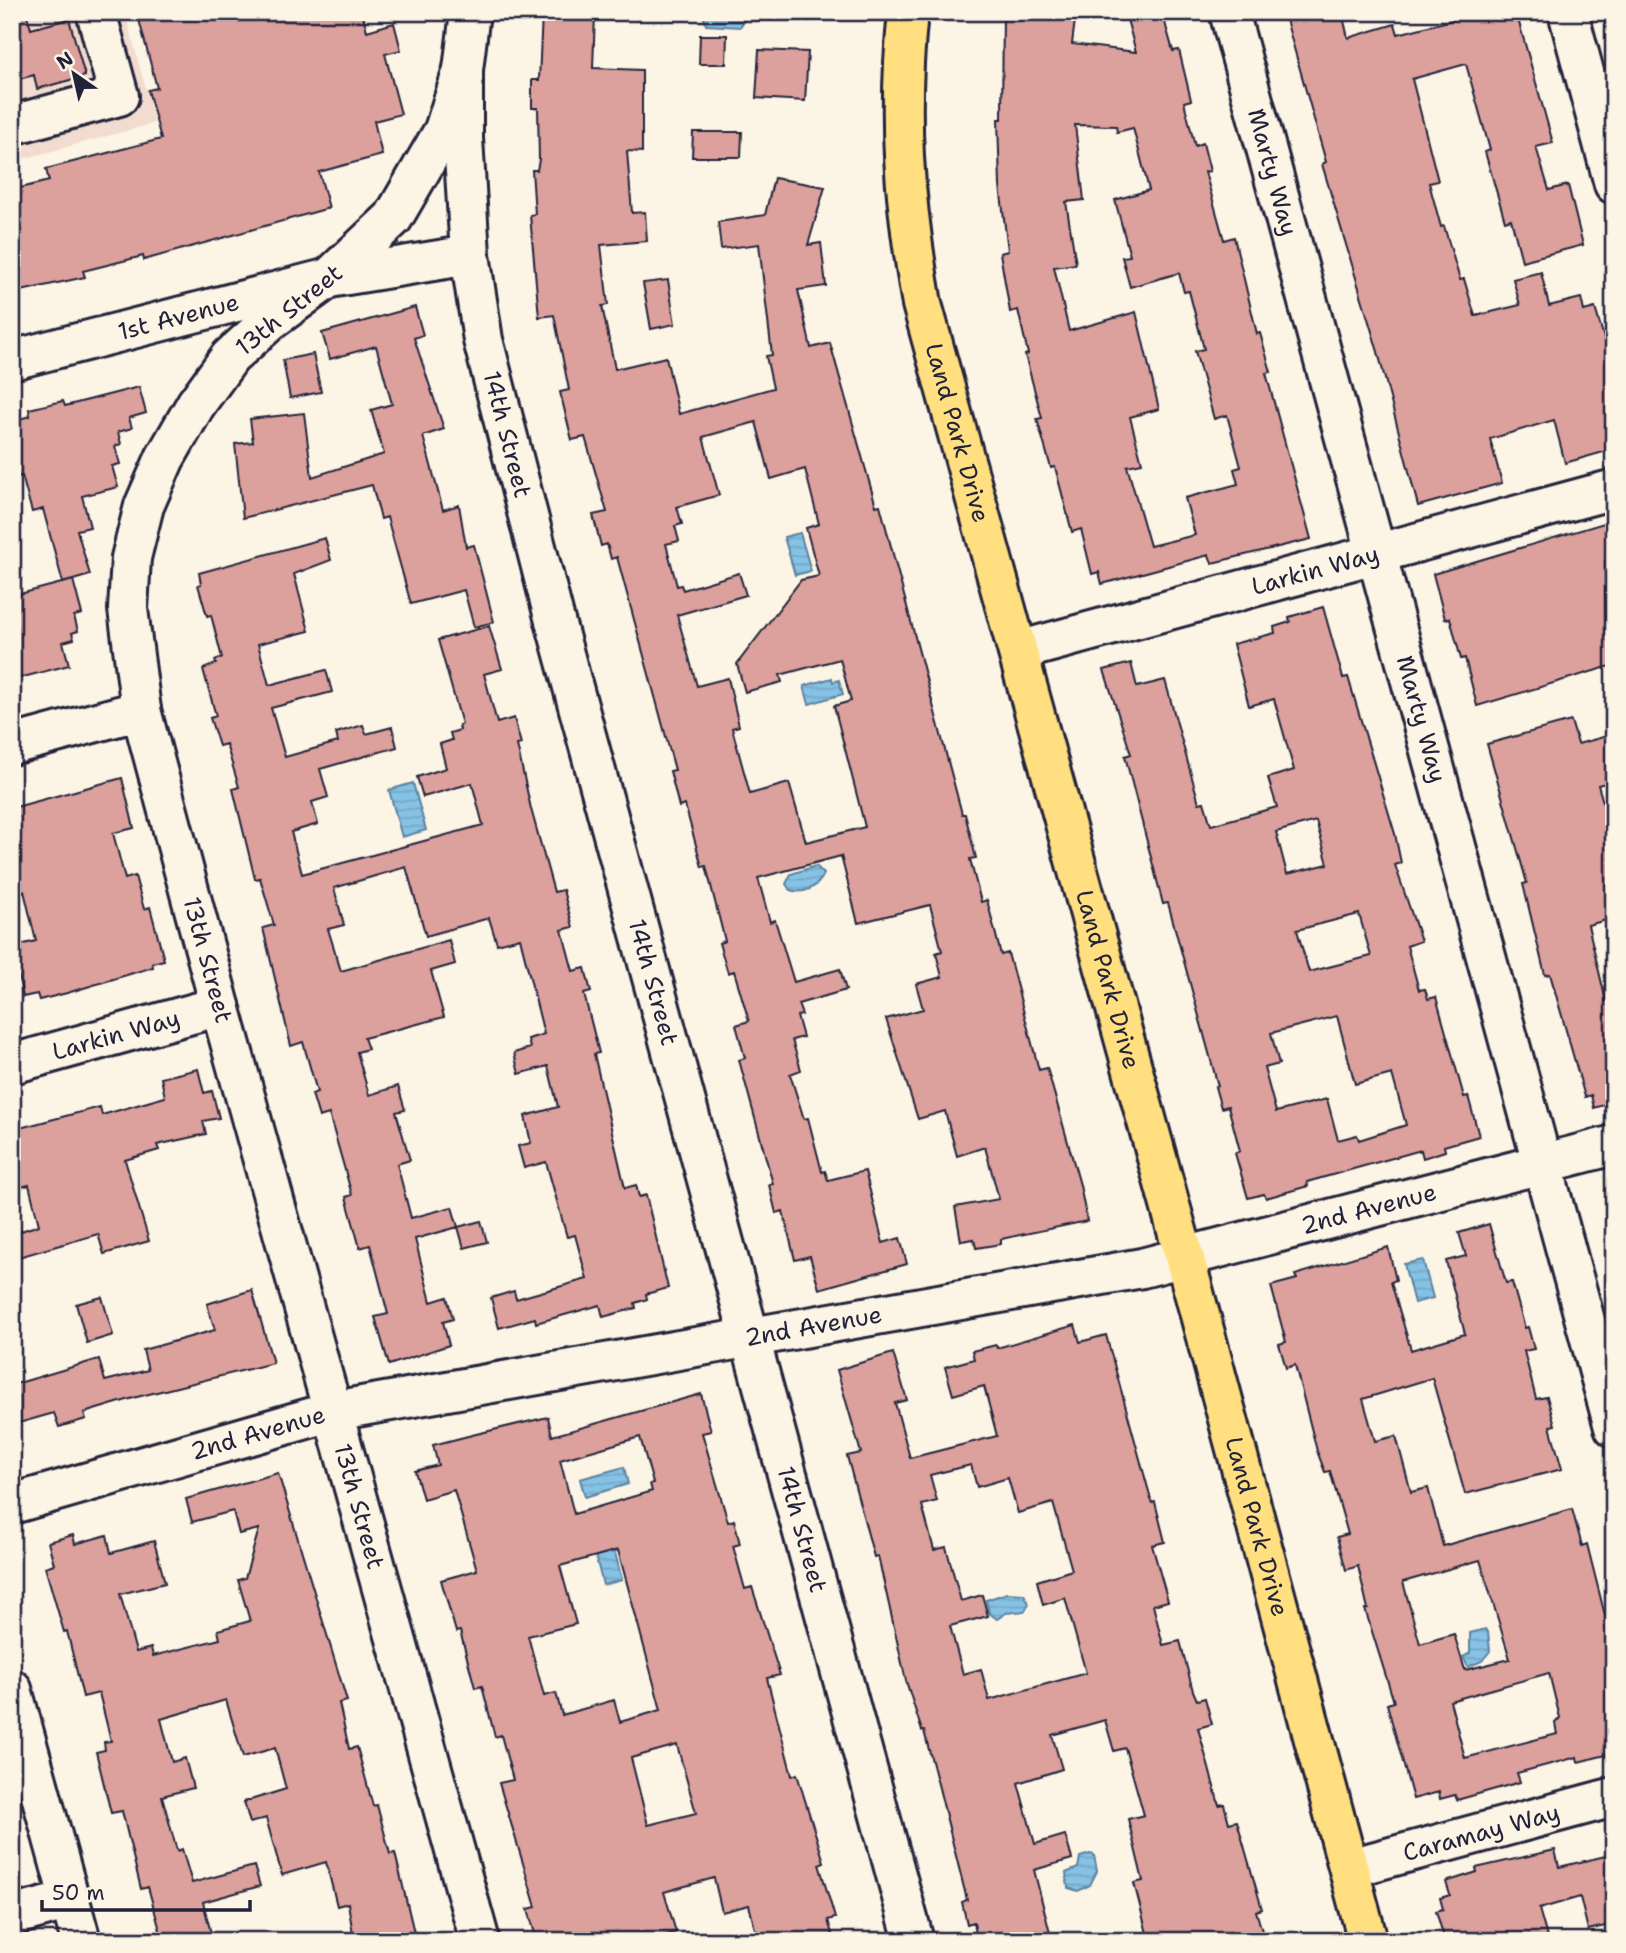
<svg xmlns="http://www.w3.org/2000/svg" width="1626" height="1953" viewBox="0 0 1626 1953" font-family="'Shantell Sans',sans-serif">
  <defs>
    <pattern id="water-rules" width="6" height="5" patternUnits="userSpaceOnUse" patternTransform="scale(1.75)"><rect width="6" height="5" fill="#85c2e5"/><path d="M0 2.5h6" fill="none" stroke="#73a6c5"/></pattern>
  </defs>
  <rect width="100%" height="100%" fill="#fcf5e5"/>
  <filter id="ink" filterUnits="userSpaceOnUse"><feTurbulence type="fractalNoise" baseFrequency=".0143" numOctaves="2"/><feDisplacementMap in="SourceGraphic" scale="14" xChannelSelector="R" yChannelSelector="G"/><feConvolveMatrix kernelMatrix="1 2 1 2 8 2 1 2 1" color-interpolation-filters="sRGB"/></filter>
  <g filter="url(#ink)">
    <path fill="#f2dccf" d="M12 12H125L155 123 12 162Z"/>
    <path fill="url(#water-rules)" stroke="#5d82a1" stroke-width="2" d="M702 12H746L747 16 740 27 706 25Z
      M800 533 811 571 795 575 784 537Z
      M832 678 833 682 839 680 843 694 809 704 804 686Z
      M413 783 426 830 402 837 389 790Z
      M816 866 824 874C818 887 804 895 790 890L786 884 791 874Z
      M1423 1260 1433 1298 1414 1303 1404 1264Z
      M624 1467 628 1484 585 1497 580 1479Z
      M613 1545 622 1580 603 1585 594 1550Z
      M1007 1593 1024 1594 1029 1604 1025 1611 1006 1613 997 1619 989 1613 986 1600Z
      M1485 1629 1488 1632 1490 1651 1482 1661 1468 1667 1463 1657 1470 1653V1633Z
      M1090 1854 1094 1855 1097 1871 1090 1885 1078 1891 1068 1888 1066 1873 1078 1868 1080 1857Z"/>
    <path fill="#dca19d" stroke="#22223b" stroke-width="2" fill-rule="evenodd" d="M12 12H26L31 29 69 19 85 76 37 89 34 75 12 81Z
      M137 12H362L367 31 394 23 401 50 385 54 401 114 374 121 382 155 319 172 329 208 144 260 143 256 83 271 85 277 12 293V190L49 181 46 169 161 139 148 90 157 88Z
      M1003 12H1076L1072 44 1136 52 1125 12H1162L1173 51 1179 50 1191 100 1184 102 1195 146 1203 143 1210 171 1205 172 1224 240 1234 237 1257 334 1260 333 1271 372 1266 373 1311 539 1212 563 1209 555 1102 584 1099 572 1092 574 1081 529 1072 532 1055 467 1051 468 1037 419 1042 418 1025 355 1028 354 1018 310 1010 312 1000 253 1008 251 1000 186 998 119H1002ZM1075 125 1116 126 1117 132 1133 128 1149 190 1115 200 1130 256 1122 257 1130 287 1179 273 1184 292 1189 291 1204 349 1195 351 1214 419 1227 415 1241 467 1234 469 1238 484 1185 498 1195 535 1150 546 1127 466 1142 463 1130 417 1159 409 1136 312 1069 331 1054 267 1076 264 1066 202 1084 200Z
      M1299 12H1342L1348 38 1395 24 1398 34 1456 19 1455 12H1516L1553 143 1536 147 1549 190 1568 185 1583 245 1522 261 1511 219 1505 221 1485 152 1490 150 1466 64 1412 79 1438 181 1429 183 1441 227 1444 226 1460 280 1464 279 1475 316 1520 305 1513 279 1541 272 1549 306 1581 298 1584 311 1595 308 1614 371V449L1565 463 1554 420 1490 439 1502 483 1418 506 1378 352 1322 164 1326 162 1285 16Z
      M542 13 595 14 593 68 642 70V152L627 151 632 213 645 212 647 241 601 245 608 305 602 306 615 369 666 357 679 414 773 388 766 356 772 355 759 244 721 249 718 222 765 215 774 178 825 187 808 245 821 243 826 286 798 290 811 348 830 343 876 506 880 505 962 814H965L976 858 970 859 981 902 987 900 1001 955 1008 953 1039 1070 1047 1068 1080 1185 1087 1221 1001 1239V1244L976 1248 974 1239 961 1241 955 1207 999 1199 985 1147 957 1156 945 1111 918 1119 886 1019 923 1009 916 984 942 977 936 953 942 951 930 905 858 923 841 856 758 878 770 922 775 920 794 982 840 969 846 990 798 1004 802 1015 797 1016 803 1037 792 1040 801 1070 790 1074 804 1119 808 1118 822 1172 825 1171 828 1180 865 1171 883 1243 900 1238 907 1264 819 1289 810 1256 795 1260 783 1211 776 1213 769 1185 773 1184 739 1060 745 1058 736 1025 749 1021 734 971 728 973 719 943 725 941 706 866 702 867 685 805 679 807 670 771 675 770 617 557 611 559 607 544 601 546 593 515 607 512 585 437 572 440 560 392 569 390 554 315 539 317 530 215 535 214 532 170H537L539 160 538 108H532V80H539ZM756 422 771 479 805 469 819 524 806 528 819 576 801 580 737 664 745 692 782 682 780 675 840 659 851 701 834 706 865 827 806 842 789 783 750 794 732 728 739 726 728 678 697 686 677 615 746 595 739 573 683 590 681 585 677 586 666 544 679 541 675 526 682 524 677 507 719 495 703 437Z
      M700 35H727L726 64H699Z
      M759 50 808 52 805 101 756 98Z
      M693 132H742L741 157H692Z
      M668 280 675 324 651 329 643 283Z
      M415 307 423 335 414 338 444 429 423 436 443 510 459 505 466 547 474 545 494 622 474 627 464 590 411 604 387 517 381 519 372 485 243 518 235 444 253 442 250 419 304 413 312 477 384 454 371 410 392 404 376 346 330 359 322 333Z
      M313 354 321 392 290 398 283 360Z
      M139 387 146 413 129 418 132 428 118 432 121 444 115 446 120 464 112 466 118 487 82 496 90 527 77 530 90 575 63 583 43 509 32 512 22 476 12 478V421L30 416 29 409 63 401 65 406Z
      M1614 520V558L1605 561 1606 605 1614 603V665L1477 706 1465 658 1461 659 1450 618 1445 619 1433 574Z
      M325 538 331 560 294 574 309 631 258 644 269 685 326 670 332 692 271 708 285 757 338 742 336 733 363 725 366 734 392 727 397 747 320 769 328 797 312 802 318 824 291 832 302 874 483 825 472 783 423 797 417 777 446 768 440 744 452 740 450 733 460 730 459 725 462 724 438 640 489 626 502 669 484 674 497 723 514 718 521 744 517 745 531 809 554 892 563 890 573 927 562 930 573 971 585 968 591 992 584 994 599 1053 594 1054 625 1188 636 1185 639 1197 646 1195 668 1288 646 1294 647 1299 635 1303 636 1308 603 1317 600 1305 536 1323 535 1318 499 1328 491 1298 514 1291 516 1299 587 1279 575 1235 567 1237 546 1162 524 1168 518 1146 531 1143 525 1116 558 1107 548 1066 519 1074 514 1053 530 1048 528 1039 544 1034 520 938 497 944 489 918 426 936 406 867 334 888 344 925 328 929 341 971 449 940 455 964 431 971 444 1017 364 1038 368 1049 357 1052 369 1095 398 1086 405 1110 396 1112 410 1160 397 1164 411 1218 452 1207 458 1227 415 1239 431 1302 447 1297 453 1319 443 1322 449 1345 389 1365 375 1317 388 1314 370 1245 360 1248 346 1197 352 1195 329 1114 319 1117 312 1094 317 1092 303 1042 291 1046 263 928 274 925 260 878 255 879 233 789 239 787 226 744 219 746 210 718 216 716 203 669 216 664 215 660 222 658 211 615 207 616 198 585 201 584 199 573Z
      M73 580 82 614 74 616 78 631 72 633 74 639 63 642 69 665 12 680V596Z
      M1323 607 1343 678 1348 677 1395 834 1401 863 1395 865 1421 941 1407 946 1419 990 1425 989 1428 999 1436 997 1464 1097 1468 1096 1479 1136 1444 1146 1445 1151 1423 1158 1421 1150 1307 1182 1308 1186 1266 1198 1264 1194 1248 1198 1235 1153 1240 1151 1228 1106 1221 1108 1215 1087 1218 1086 1168 903 1163 904 1125 756 1131 754 1104 670 1131 663 1137 687 1165 680 1199 803 1204 802 1211 825 1277 807 1268 778 1294 770 1274 699 1249 706 1233 644 1275 633 1274 627 1290 622 1289 617ZM1316 821 1328 864 1287 874 1276 832ZM1359 914 1371 956 1309 972 1297 930ZM1337 1016 1355 1084 1392 1074 1406 1125 1359 1140 1357 1135 1338 1140 1327 1099 1276 1112 1264 1068 1279 1064 1271 1033Z
      M1571 721 1578 744 1607 736 1609 744 1614 743V781L1598 785 1614 840V918L1588 925 1606 1001 1614 999V1102L1594 1108 1591 1095 1585 1097 1550 974 1545 975 1523 884 1527 883 1487 744Z
      M122 778 134 828 113 833 125 879 135 876 144 909 150 907 164 960 152 963 153 967 67 993 39 1000 37 994 23 997 12 947 36 941 24 891 19 892 12 864V808Z
      M198 1069 204 1093 212 1091 219 1118 203 1121 206 1134 157 1145 159 1150 125 1160 149 1241 104 1254 98 1234 12 1259V1234L39 1225 29 1185 12 1189V1130L100 1107 102 1115 165 1097 161 1078Z
      M481 1221 487 1242 464 1248 458 1227Z
      M1489 1224 1506 1283 1512 1282 1525 1328 1528 1327 1534 1349 1524 1351 1536 1399 1547 1397 1555 1425 1550 1426 1562 1469 1465 1494 1432 1378 1363 1399 1375 1441 1396 1436 1411 1492 1428 1488 1443 1546 1572 1509 1582 1546 1587 1544 1614 1651V1753L1578 1762 1577 1757 1517 1773 1520 1782 1457 1800 1455 1795 1440 1799 1439 1792 1413 1799 1387 1704 1394 1702 1365 1609H1368L1358 1566 1346 1570 1337 1537 1348 1534 1330 1471 1325 1472 1317 1451 1295 1365 1286 1368 1279 1344 1286 1342 1271 1286 1297 1279 1295 1275 1388 1247 1396 1280 1391 1282 1411 1350 1465 1334 1446 1261 1466 1256 1459 1233ZM1480 1560 1510 1659 1465 1670 1454 1634 1420 1644 1403 1582ZM1549 1673 1560 1718 1555 1723 1557 1734 1465 1758 1450 1701Z
      M252 1290 273 1363 137 1397 84 1413 86 1419 59 1427 54 1413 12 1425V1385L99 1359 105 1381 148 1370 143 1350 215 1330 207 1304Z
      M102 1297 113 1335 87 1343 76 1304Z
      M1075 1325 1080 1342 1106 1335 1152 1503 1155 1502 1165 1542 1152 1545 1168 1601 1153 1605 1163 1645 1180 1641 1193 1691 1197 1700 1205 1698 1212 1724 1198 1728 1219 1805 1224 1804 1229 1823 1237 1821 1262 1909 1256 1911 1265 1941H1149L1134 1883 1143 1881 1128 1819 1144 1815 1125 1748 1114 1751 1105 1720 1052 1735 1062 1769 1018 1783 1035 1844 1065 1835 1072 1859 1034 1870 1052 1941H977L974 1922 967 1924 962 1902 967 1900 939 1788 924 1731H922L906 1681 878 1556 874 1557 847 1456 861 1453 837 1370 893 1353 907 1400 895 1403 910 1458 997 1436 984 1386 953 1395 945 1367 974 1359 972 1351 996 1345 997 1348ZM971 1465 977 1487 1008 1478 1018 1513 1053 1503 1072 1570 1037 1581 1043 1605 1065 1598 1086 1673 989 1700 981 1669 963 1674 950 1626 988 1616 982 1595 961 1601 946 1547 934 1550 922 1505 937 1501 930 1475Z
      M701 1394 711 1431 702 1433 728 1522 734 1520 740 1544 733 1546 745 1589 752 1587 780 1675 767 1678 792 1776 797 1774 824 1862 819 1864 835 1918 828 1920 834 1941H758L749 1905 722 1912 714 1878 664 1892 676 1932 648 1941H537L528 1909 536 1907 499 1783 513 1780 501 1735 495 1737 482 1686 475 1688 460 1631 456 1632 441 1580 477 1570 454 1490 423 1499 415 1471 438 1465 433 1445 472 1435 548 1417 552 1436ZM640 1437 653 1483 650 1484 652 1491 574 1514 560 1460ZM618 1550 661 1710 620 1722 614 1700 562 1715 556 1693 544 1696 528 1636 576 1624 560 1566ZM677 1745 696 1813 648 1825 631 1758Z
      M278 1473 347 1701 339 1703 349 1749 357 1747 373 1806 377 1805 390 1854 395 1853 416 1941H360L358 1933 353 1934 348 1903 337 1906 326 1862 282 1875 266 1818 250 1823 244 1802 286 1789 275 1748 243 1757 226 1700 161 1719 172 1762 185 1758 193 1788 162 1796 177 1851 182 1849 192 1883 254 1866 260 1886 203 1902 213 1941H163L148 1887 141 1889 122 1811 111 1813 96 1752 105 1750 104 1742 111 1741 99 1693 83 1697 67 1631 64 1632 45 1567 54 1564 48 1542 73 1535 75 1544 107 1535 111 1553 154 1541 165 1583 120 1594 136 1652 151 1648 153 1656 220 1639 218 1630 250 1621 238 1580 245 1578 259 1529 239 1534 233 1511 192 1522 186 1499Z
      M1555 1850 1559 1867 1614 1854V1924L1588 1930 1580 1897 1539 1909 1547 1937 1533 1941H1445L1436 1911 1443 1909 1440 1898 1450 1895 1446 1882 1477 1872 1476 1868Z"/>
    <g fill="none" stroke-linecap="round" stroke-linejoin="round">
      <g stroke="#22223b" stroke-width="44">
        <g id="minor">
          <path id="s1" d="M470 12 463 70V138L470 255 483 340 555 621 914 1941"/>
          <path id="s2" d="M1229 12 1614 1427"/>
          <path d="M1568 12 1614 184"/>
          <path id="s3" d="M463 70 444 130 393 218 329 278 270 321 230 357 196 404 165 458 144 506 131 558 128 609 141 710 220 1006 480 1941"/>
          <path d="M12 125 119 96 96 12"/>
          <path id="s4" d="M12 360 329 278 470 255"/>
          <path id="s5" d="M1018 651 1614 489"/>
          <path d="M12 745 141 710"/>
          <path id="s6" d="M12 1064 220 1006"/>
          <path id="s7" d="M12 1504 334 1411 1142 1268 1614 1145"/>
          <path d="M12 1689 81 1941"/>
          <path id="s8" d="M1350 1868 1614 1797"/>
          <path d="M12 1916 70 1900"/>
        </g>
      </g>
      <g stroke="#22223b" stroke-width="44">
        <g id="major">
          <path id="s9" d="M908 12C897 118 904 200 922 304L1192 1285 1368 1941"/>
        </g>
      </g>
      <use href="#minor" stroke="#fcf5e5" stroke-width="38"/>
      <use href="#major" stroke="#ffdf80" stroke-width="38"/>
    </g>
  </g>
  <g text-anchor="middle" dominant-baseline="central" stroke-width="6" stroke-linejoin="round" paint-order="stroke">
    <g font-size="24" fill="#22223b" stroke="#fcf5e5">
      <text stroke="none"><textPath href="#s2" startOffset="166">Marty Way</textPath></text>
      <text transform="translate(289 310) rotate(-39)">13th Street</text>
      <text stroke="none"><textPath href="#s4" startOffset="172">1st Avenue</textPath></text>
      <text stroke="none"><textPath href="#s1" startOffset="427">14th Street</textPath></text>
      <text stroke="none"><textPath href="#s9" startOffset="427">Land Park Drive</textPath></text>
      <text stroke="none"><textPath href="#s5" startOffset="308">Larkin Way</textPath></text>
      <text stroke="none"><textPath href="#s2" startOffset="733">Marty Way</textPath></text>
      <text stroke="none"><textPath href="#s3" startOffset="1017">13th Street</textPath></text>
      <text stroke="none"><textPath href="#s9" startOffset="994">Land Park Drive</textPath></text>
      <text stroke="none"><textPath href="#s1" startOffset="994">14th Street</textPath></text>
      <text stroke="none"><textPath href="#s6" startOffset="108">Larkin Way</textPath></text>
      <text stroke="none"><textPath href="#s7" startOffset="1390">2nd Avenue</textPath></text>
      <text stroke="none"><textPath href="#s7" startOffset="822">2nd Avenue</textPath></text>
      <text stroke="none"><textPath href="#s7" startOffset="256">2nd Avenue</textPath></text>
      <text stroke="none"><textPath href="#s3" startOffset="1584">13th Street</textPath></text>
      <text stroke="none"><textPath href="#s9" startOffset="1561">Land Park Drive</textPath></text>
      <text stroke="none"><textPath href="#s1" startOffset="1561">14th Street</textPath></text>
      <text stroke="none"><textPath href="#s8" startOffset="136">Caramay Way</textPath></text>
    </g>
  </g>
  <rect width="1626" height="1953" fill="none" stroke="#fcf5e5" stroke-width="42"/>
  <rect x="21" y="21" width="1584" height="1911" fill="none" stroke="#22223b" stroke-width="2.5" filter="url(#ink)"/>
  <g transform="translate(74 74) rotate(326)" stroke="#fcf5e5" stroke-width="5" paint-order="stroke">
  <path d="M0-5L12 26L0 18L-12 26Z" fill="#22223b"/>
  <text y="-10" font-size="19" font-weight="bold" text-anchor="middle" fill="#22223b">N</text>
  </g>
  <path d="M42 1900v10h208v-10" fill="none" stroke="#22223b" stroke-width="3.5"/>
  <text x="52" y="1900" font-size="21" fill="#22223b" stroke="#fcf5e5" stroke-width="5" paint-order="stroke">50 m</text>
</svg>
